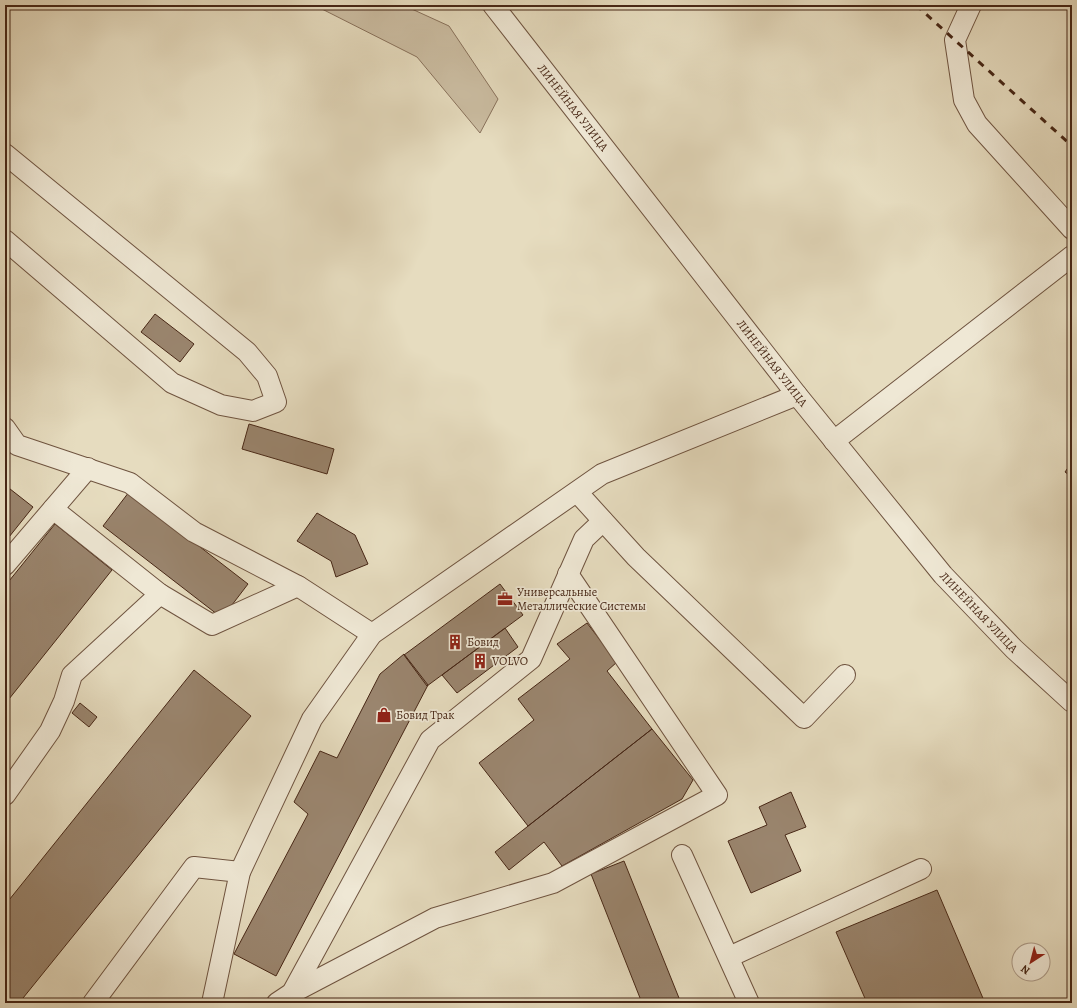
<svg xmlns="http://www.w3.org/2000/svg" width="1077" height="1008" viewBox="0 0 1077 1008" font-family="Alegreya,serif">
  <rect width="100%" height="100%" fill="#e6dcbf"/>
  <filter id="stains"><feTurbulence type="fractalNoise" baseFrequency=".005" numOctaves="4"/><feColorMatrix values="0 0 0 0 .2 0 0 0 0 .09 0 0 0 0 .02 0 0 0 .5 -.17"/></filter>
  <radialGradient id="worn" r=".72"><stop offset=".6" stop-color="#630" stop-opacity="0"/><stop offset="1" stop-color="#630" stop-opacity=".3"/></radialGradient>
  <path fill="#cbbda2" stroke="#89725c" d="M314 5H403L449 26 498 99 480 133 417 57Z"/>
  <path fill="#9a856e" stroke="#472716" d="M155 314 194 344 180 362 141 332Z
    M249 424 334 449 327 474 242 449Z
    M1072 462V477L1065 472Z
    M5 485 33 507 5 542Z
    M129 492 248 584 222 618 103 526Z
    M317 513 355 535 368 564 336 577 331 561 297 541Z
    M55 524 112 570 5 704V586Z
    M500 584 523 615 427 686 404 655Z
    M587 623 617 662 607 671 652 729 528 826 479 763 534 720 518 699 570 659 557 644Z
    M505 628 518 647 457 693 442 675Z
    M404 654 428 685 276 976 234 954 308 814 294 802 320 751 337 758 380 674Z
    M194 670 251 716 19 1003H5V905Z
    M80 703 97 717 89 727 72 713Z
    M652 729 693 780 682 799 562 866 544 842 509 870 495 852Z
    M791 792 806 827 785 835 801 871 751 893 728 841 767 825 759 807Z
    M624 861 681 1003H642L591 874Z
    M937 890 985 1003H867L836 932Z"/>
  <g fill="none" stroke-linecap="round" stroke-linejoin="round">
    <g stroke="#6f5440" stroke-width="22">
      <g id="minor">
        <path id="s1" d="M493 5 797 395 943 575 1014 649 1072 702"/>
        <path d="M971 5 955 40 964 100 977 124 1072 229"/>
        <path d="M5 154 247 352 267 376 276 402 253 411 221 405 172 383 5 240"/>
        <path d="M5 428 17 445 130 483 194 532 298 586 372 634"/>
        <path d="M834 441 1072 256"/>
        <path d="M577 492 636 557 804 718 845 675"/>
        <path d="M53 509 160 594"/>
        <path d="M5 565 88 468"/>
        <path d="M5 795 50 731 64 701 72 675 160 594 212 625 298 586"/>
        <path d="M682 855 749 1003"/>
        <path d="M729 957 921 869"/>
        <path d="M292 993 435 918 553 883 717 795 568 574"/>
        <path d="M93 1003 194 867 240 872"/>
        <path d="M212 1003 240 872 312 719 372 634 602 474 797 395"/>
        <path d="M277 1003 292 993 430 740 531 659 584 539 603 521"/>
      </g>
    </g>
    <use href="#minor" stroke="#efe8d5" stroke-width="20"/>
    <path stroke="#472716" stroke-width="3" stroke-dasharray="7 7" stroke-linecap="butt" d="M916 5 1072 146"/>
  </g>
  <defs>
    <g id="office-bare" transform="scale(1.2)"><path d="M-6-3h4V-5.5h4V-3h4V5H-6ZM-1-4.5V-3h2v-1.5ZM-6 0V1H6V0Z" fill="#8f2418" stroke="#efe8d5" stroke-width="2.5" paint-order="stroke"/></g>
    <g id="building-bare" transform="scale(1.2)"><path d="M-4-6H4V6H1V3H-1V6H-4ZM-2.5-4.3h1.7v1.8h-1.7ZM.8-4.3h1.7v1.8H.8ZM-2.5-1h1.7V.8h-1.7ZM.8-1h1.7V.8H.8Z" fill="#8f2418" stroke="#efe8d5" stroke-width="2.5" paint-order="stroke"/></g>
    <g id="shop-bare" transform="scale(1.2)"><path d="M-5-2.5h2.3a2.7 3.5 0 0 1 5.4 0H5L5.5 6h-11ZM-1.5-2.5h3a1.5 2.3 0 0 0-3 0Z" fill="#8f2418" stroke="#efe8d5" stroke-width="2.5" paint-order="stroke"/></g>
  </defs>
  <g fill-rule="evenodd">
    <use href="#office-bare" x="505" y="599"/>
    <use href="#building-bare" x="455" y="642"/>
    <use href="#building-bare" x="480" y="661"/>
    <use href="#shop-bare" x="384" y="715"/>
  </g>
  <g text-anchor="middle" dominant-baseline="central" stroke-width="3.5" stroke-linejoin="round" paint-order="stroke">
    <g font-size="12" fill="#472716" stroke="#efe8d5">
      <text stroke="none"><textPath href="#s1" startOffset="130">ЛИНЕЙНАЯ УЛИЦА</textPath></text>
      <text stroke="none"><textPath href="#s1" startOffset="454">ЛИНЕЙНАЯ УЛИЦА</textPath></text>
      <text stroke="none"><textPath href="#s1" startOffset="778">ЛИНЕЙНАЯ УЛИЦА</textPath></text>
    </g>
    <g font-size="12" fill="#472716" stroke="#efe8d5" text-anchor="start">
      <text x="517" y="592">Универсальные<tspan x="517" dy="14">Металлические Системы</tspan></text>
      <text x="467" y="642">Бовид</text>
      <text x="492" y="661">VOLVO</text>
      <text x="396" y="715">Бовид Трак</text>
    </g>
  </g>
  <rect width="1077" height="1008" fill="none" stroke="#e6dcbf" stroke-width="20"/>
  <rect x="6" y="6" width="1065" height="996" fill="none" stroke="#472716" stroke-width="2"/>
  <rect x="10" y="10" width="1057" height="988" fill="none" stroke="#472716"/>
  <g transform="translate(1031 962) rotate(216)"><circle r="19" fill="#efe8d5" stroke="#ac9b89"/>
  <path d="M0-3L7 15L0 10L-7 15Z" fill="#8f2418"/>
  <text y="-6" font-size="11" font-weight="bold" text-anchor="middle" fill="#472716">N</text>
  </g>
  <rect width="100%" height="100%" filter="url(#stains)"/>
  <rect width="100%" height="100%" fill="url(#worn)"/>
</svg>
